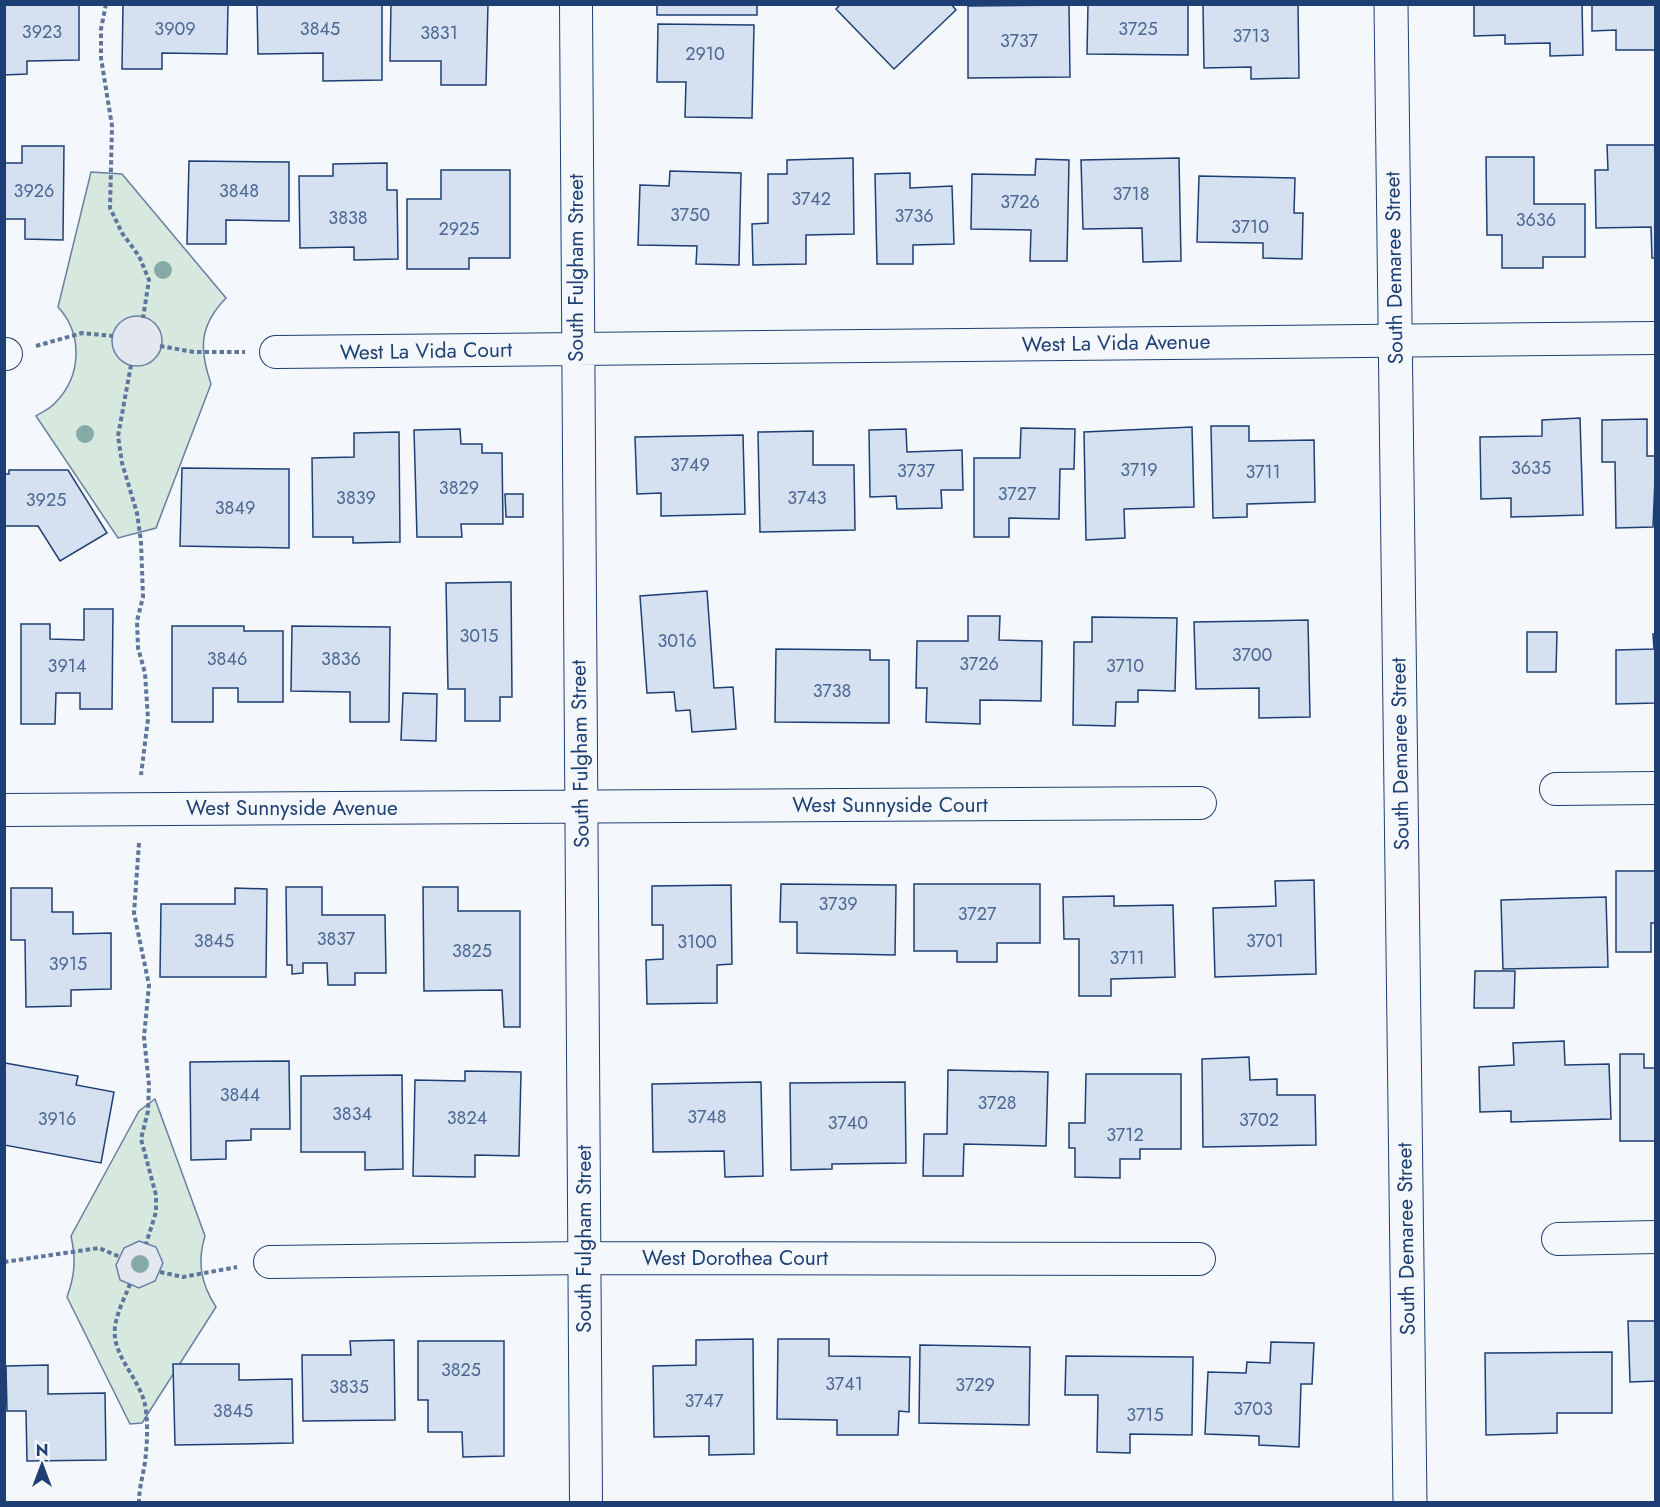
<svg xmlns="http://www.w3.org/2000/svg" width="1660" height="1507" viewBox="0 0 1660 1507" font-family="Jost,sans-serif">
  <rect width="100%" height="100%" fill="#f4f7fb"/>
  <path fill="#d7e8df" stroke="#687fa3" stroke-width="1.5" d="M91 172 122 174 226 298C199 326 199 349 211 384L156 528 118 538 36 416C42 412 50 409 55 403 82 376 83 334 58 307Z
    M155 1099 205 1236C197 1262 201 1284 216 1307L142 1423 130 1424 67 1297C75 1275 76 1259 71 1236L139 1111Z"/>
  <path fill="#e3e8f0" stroke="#687fa3" stroke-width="1.5" d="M112 341a25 25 0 1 1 50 0a25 25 0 1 1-50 0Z
    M139 1241 156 1247 163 1263 155 1281 139 1288 120 1280 116 1265 124 1248Z"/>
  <path fill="#d5e0f0" stroke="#1d3f73" stroke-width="1.5" d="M4 4H79V60L27 61V74L4 75Z
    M123 4H228L227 54 162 53V69H122Z
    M257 4H382V80L323 81V53L258 54Z
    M391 4H488L486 85H441V61H390Z
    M657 4H757V15H657Z
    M841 4H951L956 10 894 69 836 9Z
    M1088 4H1188V55L1087 54Z
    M1298 4 1299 78 1251 79V67L1204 68 1203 5Z
    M1474 4H1582L1583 55 1550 56V43L1505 44V35L1474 36Z
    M1592 4H1656V50H1616V30L1592 31Z
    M1069 5 1070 77 968 78V6Z
    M658 24 754 25 752 118 685 117 686 82H657Z
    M1607 145H1656V258H1652L1651 227 1596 228 1595 170H1608Z
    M22 146H64L63 240 25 239V219H4V163H22Z
    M1486 157H1534V204H1585V257H1543V268H1502V235H1487Z
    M853 158 854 234 806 235V264L753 265 752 224 768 223V174H787V160Z
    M1179 158 1181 261 1143 262 1142 228 1083 229 1081 160Z
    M1036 159 1069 160 1067 261H1030L1031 230 971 229 972 174 1035 175Z
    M189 161 289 162V221L226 220V244H187Z
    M387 163V190H397L398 259 354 260V247L300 248 299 176H333V164Z
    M441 170H510V258H469V269H407V199H441Z
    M670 171 741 173 739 265 696 264 697 246 638 245 640 185 669 186Z
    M910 173V188L952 186 954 244 913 245V264H877L875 174Z
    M1199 176 1295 178 1294 213H1303L1302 259 1263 258V243L1197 242Z
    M1580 418 1583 515 1511 517V498L1481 499 1480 437 1542 436V420Z
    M1647 419V456H1656L1653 527 1616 528 1615 462H1602V420Z
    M1211 426H1249V441L1314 440 1315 502 1247 504V517L1213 518Z
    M1192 427 1194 507 1124 509 1125 538 1086 540 1084 432Z
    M1021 428 1075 429 1074 469H1060L1059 519 1009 518V537H974V458H1020Z
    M460 429 461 444H482V453H502L503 524H461L462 537H417L414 430Z
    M906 429 907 452 962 450 963 490H941L942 508 897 509 896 496 870 497 869 430Z
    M813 431V465H854L855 530 760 532 758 432Z
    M399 432 400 542 353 543V537H313L312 458 354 457V433Z
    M743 435 745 514 661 516V493L637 494 635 437Z
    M182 468 289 469V548L180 546Z
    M9 470H68L107 533 60 561 38 526H4V474H9Z
    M505 494H523V517H506Z
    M511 582 512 697H500V721H465V689H448L446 583Z
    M707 591 714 688 733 687 736 729 692 732 690 710 676 711 674 692 647 693 640 596Z
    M84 609H113L112 709H80V693H56L55 724H21V624H50V639L84 640Z
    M968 616H1000L999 640 1042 641 1041 701 980 700V724L926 722 927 688H916L917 641H968Z
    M1092 617 1177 618 1175 691 1138 690V702H1116L1115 726 1073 725 1074 642H1092Z
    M1308 620 1310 717 1259 718V688L1196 689 1194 622Z
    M172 626H244V631H283V702H238V688H213V722H172Z
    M292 626 390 627 389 722H350V692L291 691Z
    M1527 632H1557L1556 672H1527Z
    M1653 634H1656V703L1616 704V650L1654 649Z
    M776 649 870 650V660H889V723L775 722Z
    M403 693 437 694 436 741 401 740Z
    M1616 871H1656V923H1651V952H1616Z
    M1314 880 1316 974 1215 977 1213 908 1276 906 1275 881Z
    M781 884 896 885 895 955 797 953V922H780Z
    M914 884H1040V943H997V962H957V951H914Z
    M731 885 732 964 717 965V1003L647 1004 646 960 663 959V925H652V886Z
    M286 887H322V915H385L386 973H355V985H328L327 963H303V973L292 974V965H287Z
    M423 887H458V911H520V1027H504L502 990 424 991Z
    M11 888H52V912H73V934L111 933V989L71 990V1006L26 1007 25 940H11Z
    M235 888 267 889 266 977H160L161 904H235Z
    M1114 896V906L1173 905 1175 977 1111 979V996H1079V939H1064L1063 897Z
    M1606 897 1608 967 1503 969 1501 900Z
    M1475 971H1515L1514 1008H1474Z
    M1564 1041 1565 1065 1609 1064 1611 1119 1511 1122V1111L1480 1112 1479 1067 1514 1065 1513 1043Z
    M1620 1054H1644V1068H1656V1141H1620Z
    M1249 1057 1250 1080 1277 1079V1095H1315L1316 1145 1203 1147 1202 1059Z
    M289 1061 290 1129H251V1140L226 1141V1159L191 1160 190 1062Z
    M5 1063 78 1076 76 1085 114 1092 101 1163 4 1145Z
    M948 1070 1048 1072 1046 1146 964 1144 963 1176H923L924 1134H947Z
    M465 1071 521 1072 519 1156 475 1155V1177L413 1176 415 1080 465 1081Z
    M1086 1074H1181V1149H1140V1159H1120V1178L1075 1177V1148H1069V1123H1085Z
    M402 1075 403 1169 365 1170V1152H301V1076Z
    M761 1082 763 1176 725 1177 724 1151 653 1152 652 1084Z
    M905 1082 906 1163 832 1164V1169L791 1170 790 1083Z
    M1628 1321H1656V1381L1630 1382Z
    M753 1339 754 1454 709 1455V1436L654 1437 653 1366 696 1365V1340Z
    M778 1339H829V1356L910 1357 909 1412 899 1411 898 1435H837V1420L777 1419Z
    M394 1340 395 1420 303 1421 302 1355H351L350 1341Z
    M418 1341H504V1456L463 1457 462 1432H428V1400H418Z
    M1271 1342 1314 1343 1312 1384H1301L1299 1447 1259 1445V1436L1205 1434 1208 1372 1246 1373 1247 1362 1270 1363Z
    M920 1345 1030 1347 1029 1425 919 1423Z
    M1612 1352V1413H1557V1433L1486 1435 1485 1353Z
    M1066 1356 1193 1357 1192 1435 1130 1434V1453L1097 1452 1098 1395H1065Z
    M173 1364H239V1380L292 1379 293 1443 175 1445Z
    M48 1365V1394L105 1393 106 1460 27 1461 26 1411H7L6 1366Z"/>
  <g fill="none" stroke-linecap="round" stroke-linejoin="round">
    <g stroke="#1d3f73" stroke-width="34">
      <path id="street" d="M576 4 586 1502
        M276 352 1656 338
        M4 354H6
        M1556 789 1656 788
        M4 810 1200 803
        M1558 1239 1656 1237
        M270 1262 584 1258 1199 1259"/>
    </g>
    <g stroke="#1d3f73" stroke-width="35">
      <path id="secondary" d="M1391 4 1410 1502"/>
    </g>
    <path stroke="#5e769c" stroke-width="4" stroke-dasharray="4.5 3" stroke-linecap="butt" d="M106 4 101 29V58L112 126 110 208 122 233 139 256 149 280 143 318
      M36 346 82 333 113 336
      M160 346 194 352H245
      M131 365 118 436 122 463 137 513 141 542 143 597 137 621 138 648 145 673 148 719 141 775
      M139 843 134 913 149 985 144 1037 149 1085 148 1111 141 1139 156 1195V1212L146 1244
      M4 1262 99 1248 120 1257
      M160 1272 183 1277 237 1267
      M130 1284C125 1297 117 1312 115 1327 111 1357 143 1380 146 1411 148 1428 147 1445 145 1462 143 1476 139 1488 139 1502"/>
    <use href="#street" stroke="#f4f7fb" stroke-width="32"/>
    <use href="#secondary" stroke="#f4f7fb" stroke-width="33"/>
  </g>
  <g fill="#86aba6">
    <circle cx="163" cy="270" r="9"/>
    <circle cx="85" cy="434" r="9"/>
    <circle cx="140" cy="1264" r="9"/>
  </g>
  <g text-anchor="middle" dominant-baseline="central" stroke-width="4.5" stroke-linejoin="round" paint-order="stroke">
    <g font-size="18" fill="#4b6792">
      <text x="175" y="29">3909</text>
      <text x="320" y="29">3845</text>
      <text x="1138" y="29">3725</text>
      <text x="42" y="32">3923</text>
      <text x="439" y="33">3831</text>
      <text x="1251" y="36">3713</text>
      <text x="1019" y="41">3737</text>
      <text x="705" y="54">2910</text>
      <text x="34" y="191">3926</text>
      <text x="239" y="191">3848</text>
      <text x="1131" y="194">3718</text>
      <text x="811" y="199">3742</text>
      <text x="1020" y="202">3726</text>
      <text x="690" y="215">3750</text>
      <text x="914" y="216">3736</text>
      <text x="348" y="218">3838</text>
      <text x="1536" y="220">3636</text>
      <text x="1250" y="227">3710</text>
      <text x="459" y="229">2925</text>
      <text x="690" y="465">3749</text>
      <text x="1531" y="468">3635</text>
      <text x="1139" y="470">3719</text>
      <text x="916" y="471">3737</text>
      <text x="1263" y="472">3711</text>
      <text x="459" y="488">3829</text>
      <text x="1017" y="494">3727</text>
      <text x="356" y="498">3839</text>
      <text x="807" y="498">3743</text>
      <text x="46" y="500">3925</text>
      <text x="235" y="508">3849</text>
      <text x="479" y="636">3015</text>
      <text x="677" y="641">3016</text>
      <text x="1252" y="655">3700</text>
      <text x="227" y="659">3846</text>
      <text x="341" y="659">3836</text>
      <text x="979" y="664">3726</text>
      <text x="67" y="666">3914</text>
      <text x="1125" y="666">3710</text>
      <text x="832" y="691">3738</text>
      <text x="838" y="904">3739</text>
      <text x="977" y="914">3727</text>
      <text x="336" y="939">3837</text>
      <text x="214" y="941">3845</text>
      <text x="1265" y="941">3701</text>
      <text x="697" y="942">3100</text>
      <text x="472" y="951">3825</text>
      <text x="1127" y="958">3711</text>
      <text x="68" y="964">3915</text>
      <text x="240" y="1095">3844</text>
      <text x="997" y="1103">3728</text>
      <text x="352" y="1114">3834</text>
      <text x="707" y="1117">3748</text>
      <text x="467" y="1118">3824</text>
      <text x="57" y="1119">3916</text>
      <text x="1259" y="1120">3702</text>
      <text x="848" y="1123">3740</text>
      <text x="1125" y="1135">3712</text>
      <text x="461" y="1370">3825</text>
      <text x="844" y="1384">3741</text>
      <text x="975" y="1385">3729</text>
      <text x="349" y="1387">3835</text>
      <text x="704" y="1401">3747</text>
      <text x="1253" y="1409">3703</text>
      <text x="233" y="1411">3845</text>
      <text x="1145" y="1415">3715</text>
    </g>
    <g font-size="21" fill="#1d3f73" stroke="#f4f7fb">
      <text transform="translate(576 268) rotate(-90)">South Fulgham Street</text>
      <text transform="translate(1394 268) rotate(-91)">South Demaree Street</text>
      <text transform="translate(1116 343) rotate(-1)">West La Vida Avenue</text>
      <text transform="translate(426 351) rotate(-1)">West La Vida Court</text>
      <text transform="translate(580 754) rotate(-91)">South Fulgham Street</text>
      <text transform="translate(1400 754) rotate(-91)">South Demaree Street</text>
      <text x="890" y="805">West Sunnyside Court</text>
      <text x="292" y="808">West Sunnyside Avenue</text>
      <text transform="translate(584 1239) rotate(-90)">South Fulgham Street</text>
      <text transform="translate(1406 1239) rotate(-91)">South Demaree Street</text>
      <text x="735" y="1258">West Dorothea Court</text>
    </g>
  </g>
  <rect width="1660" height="1507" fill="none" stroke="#1d3f73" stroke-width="12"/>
  <g transform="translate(42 1465)" stroke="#f4f7fb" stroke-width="4.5" paint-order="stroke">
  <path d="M0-4.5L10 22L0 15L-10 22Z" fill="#1d3f73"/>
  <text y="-9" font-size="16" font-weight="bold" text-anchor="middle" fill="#1d3f73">N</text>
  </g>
</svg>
